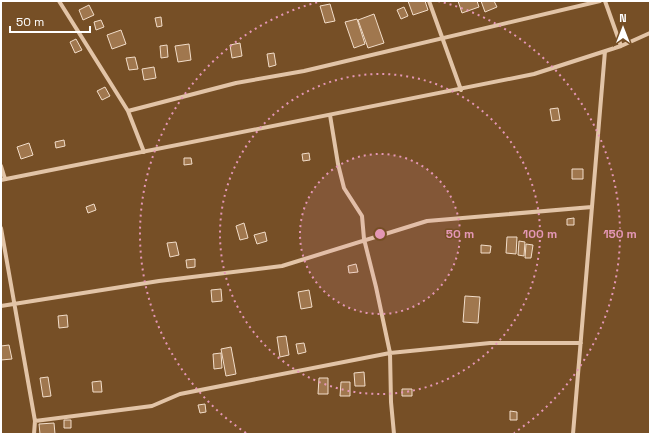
<svg xmlns="http://www.w3.org/2000/svg" width="651" height="435" viewBox="0 0 651 435" font-family="'Space Grotesk',sans-serif">
  <rect width="100%" height="100%" fill="#764f26"/>
  <path fill="#a0774e" stroke="#f2ddc9" d="M408 1H425L428 10 413 15Z
    M458 1H477L479 7 462 13Z
    M481 1H494L497 7 485 12Z
    M330 4 335 21 325 23 320 6Z
    M89 5 94 15 83 20 79 10Z
    M404 7 408 16 401 19 397 10Z
    M374 14 384 43 368 48 358 20Z
    M161 17 162 26 157 27 155 18Z
    M357 19 365 44 354 48 345 22Z
    M101 20 104 27 96 30 94 22Z
    M121 30 126 44 112 49 107 35Z
    M76 39 82 50 75 53 70 42Z
    M240 43 242 56 232 58 230 45Z
    M189 44 191 60 178 62 175 46Z
    M167 45 168 57 161 58 160 46Z
    M274 53 276 65 269 67 267 54Z
    M135 57 138 69 129 70 126 58Z
    M154 67 156 78 144 80 142 69Z
    M105 87 110 96 102 100 97 91Z
    M558 108 560 120 552 121 550 109Z
    M64 140 65 146 56 148 55 142Z
    M29 143 33 155 21 159 17 147Z
    M309 153 310 160 303 161 302 154Z
    M184 158H191L192 164 184 165Z
    M572 169H583V179H572Z
    M94 204 96 210 88 213 86 207Z
    M574 218V225H567V219Z
    M244 223 248 238 240 240 236 226Z
    M265 232 267 241 257 244 254 235Z
    M507 237H517L516 254 506 253Z
    M519 241 525 242 524 256 518 255Z
    M176 242 179 255 170 257 167 243Z
    M526 244 533 245 531 258H525Z
    M481 245 491 246 490 253H481Z
    M195 259V267L187 268 186 260Z
    M356 264 358 272 349 273 348 266Z
    M221 289 222 301 212 302 211 290Z
    M309 290 312 307 301 309 298 292Z
    M465 296 480 297 478 323 463 322Z
    M67 315 68 327 59 328 58 316Z
    M286 336 289 355 280 357 277 337Z
    M304 343 306 352 298 354 296 344Z
    M9 345 12 359 1 360V346Z
    M231 347 236 374 226 376 221 349Z
    M221 353 222 368 214 369 213 354Z
    M364 372 365 386H355L354 373Z
    M48 377 51 396 43 397 40 378Z
    M319 378H328V394H318Z
    M101 381 102 392H93L92 382Z
    M341 382H350V396H340Z
    M402 389H412V396H402Z
    M205 404 206 412 200 413 198 405Z
    M510 411 517 412V420H510Z
    M64 420H71V428H64Z
    M54 423 55 434H40L39 424Z"/>
  <g fill="none" stroke-linecap="round" stroke-linejoin="round">
    <path stroke="#e2c4a7" stroke-width="4" d="M59 1 128 111 144 152
      M429 1 461 90
      M605 1 621 46
      M128 111 236 83 304 71 600 1
      M330 115 338 164 344 188 362 216 364 239 376 287 390 353 391 402 394 434
      M1 166 5 179
      M1 180 534 74 621 46 650 33
      M1 228 35 421 34 434
      M1 306 159 281 282 266 427 221 592 207
      M35 421 152 406 180 394 390 353 490 343H581
      M573 434 605 51"/>
  </g>
  <circle cx="380" cy="234" r="80" fill="#e497b5" fill-opacity=".12"/>
  <g fill="none" stroke="#e497b5" stroke-width="2" stroke-dasharray="2 4">
    <circle cx="380" cy="234" r="80"/>
    <circle cx="380" cy="234" r="160"/>
    <path d="M246 433A240 240 0 0 1 322 1M438 1A240 240 0 0 1 514 433"/>
  </g>
  <circle cx="380" cy="234" r="6" fill="#e497b5" stroke="#764f26" stroke-width="2"/>
  <g font-size="12" text-anchor="middle" font-weight="bold" fill="#e497b5" stroke="#764f26" stroke-width="3" stroke-linejoin="round" paint-order="stroke">
    <text x="460" y="238">50 m</text>
    <text x="540" y="238">100 m</text>
    <text x="620" y="238">150 m</text>
  </g>
  <rect width="651" height="435" fill="none" stroke="#ffffff" stroke-width="4"/>
  <g transform="translate(623 28)" stroke="#764f26" stroke-width="3" paint-order="stroke">
  <path d="M0-3L7 15L0 10L-7 15Z" fill="#ffffff"/>
  <text y="-6" font-size="11" font-weight="bold" text-anchor="middle" fill="#ffffff">N</text>
  </g>
  <path d="M10 26v6h80v-6" fill="none" stroke="#ffffff" stroke-width="2"/>
  <text x="16" y="26" font-size="12" fill="#ffffff" stroke="#764f26" stroke-width="3" paint-order="stroke">50 m</text>
</svg>
